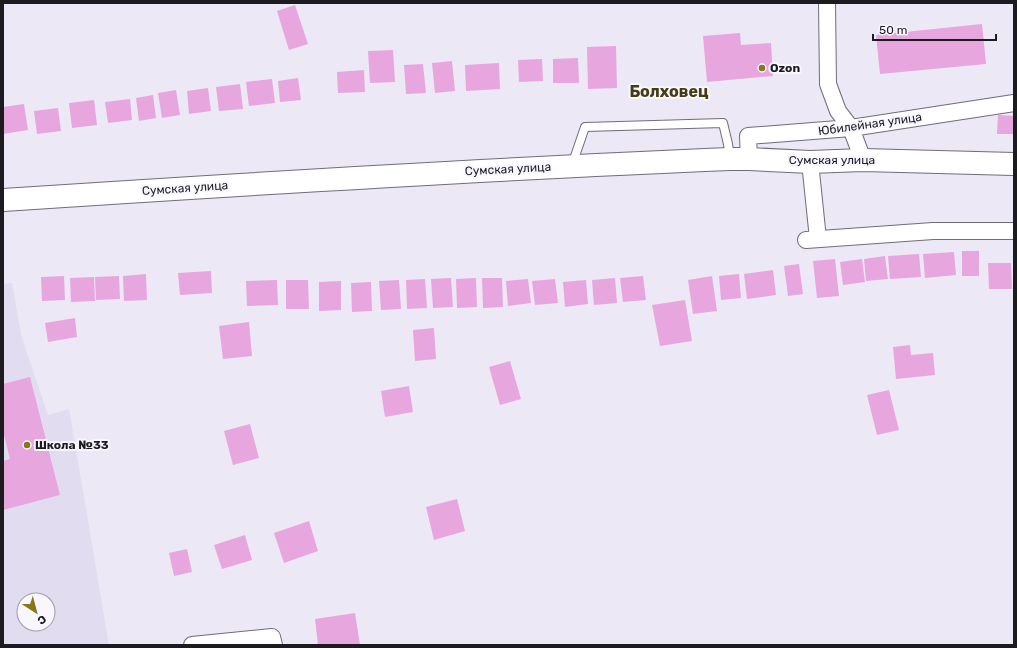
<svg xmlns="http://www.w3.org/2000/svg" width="1017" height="648" viewBox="0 0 1017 648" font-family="Rubik,sans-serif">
  <rect width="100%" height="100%" fill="#ece8f6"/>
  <path fill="#e2dcf1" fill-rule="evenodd" d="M12 283 21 335 48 415 69 409 109 645H3V284ZM24 600H48V624H24Z"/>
  <path fill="#e8a6df" d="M295 5 308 44 289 50 277 11Z
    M982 24 986 64 880 74 876 35Z
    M740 33 741 45 771 43 773 76 707 82 703 36Z
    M616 46 617 88 588 89 587 47Z
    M393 50 395 82 370 83 368 51Z
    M578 58 579 83H553V59Z
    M542 59 543 81 519 82 518 60Z
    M452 61 455 91 435 93 432 63Z
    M499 63 500 89 466 91 465 65Z
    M423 64 426 93 406 94 404 65Z
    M364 70 365 92 338 93 337 72Z
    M298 78 301 100 280 102 278 81Z
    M272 79 275 103 249 106 246 82Z
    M240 84 243 109 219 111 216 87Z
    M208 88 211 111 189 114 187 91Z
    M176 90 180 115 162 118 158 93Z
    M153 95 156 118 139 121 136 98Z
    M130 99 132 120 108 123 105 102Z
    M94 100 97 125 72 128 69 103Z
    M24 104 28 130 3 134V107Z
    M58 108 61 131 37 134 34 111Z
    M998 115 1014 116V134H997Z
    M962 251H979V276H962Z
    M954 252 956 275 925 278 923 254Z
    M919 254 921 277 890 279 888 256Z
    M885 256 888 279 866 281 864 259Z
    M835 259 839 296 817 298 813 261Z
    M862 259 865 282 843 285 840 262Z
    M988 263H1011L1012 289H989Z
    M799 264 803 294 788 296 784 266Z
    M773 270 776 295 747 299 744 274Z
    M211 271 212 293 180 295 178 273Z
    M146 274 147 300 124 301 123 276Z
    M739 274 741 298 721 300 719 276Z
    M64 276 65 300 42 301 41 277Z
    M119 276 120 299 96 300 95 277Z
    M643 276 646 300 623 302 620 278Z
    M712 276 717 311 693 314 688 280Z
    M94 277 95 301 71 302 70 278Z
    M451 278 453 307 433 308 431 279Z
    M476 278 477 307 457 308 456 279Z
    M482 278H502L503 307 483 308Z
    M615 278 617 303 594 305 592 280Z
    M425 279 427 308 407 309 406 280Z
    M528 279 531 303 508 306 506 281Z
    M555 279 558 303 535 305 532 281Z
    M277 280 278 305 247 306 246 281Z
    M286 280H308L309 309H286Z
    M399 280 401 309 381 310 379 281Z
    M586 280 588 304 565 307 563 282Z
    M341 281V310L319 311V282Z
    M371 282 372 311 352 312 351 283Z
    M685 300 692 341 660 346 652 305Z
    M75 318 77 337 48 342 45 323Z
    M249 322 252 356 223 359 219 326Z
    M434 328 436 359 415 361 413 330Z
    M910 345 911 355 933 353 935 375 896 379 893 347Z
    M510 361 521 399 500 405 489 367Z
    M30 377 60 495 3 510V461L10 459 3 431V384Z
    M409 386 413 412 385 417 381 391Z
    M889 390 899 430 877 435 867 395Z
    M250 424 259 458 233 465 224 431Z
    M457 499 465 531 434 540 426 507Z
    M309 521 318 551 284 563 274 533Z
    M245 535 252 560 222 569 214 545Z
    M187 549 192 572 174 576 169 553Z
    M355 613 360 645H318L315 619Z"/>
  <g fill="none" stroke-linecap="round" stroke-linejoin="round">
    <g stroke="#706c78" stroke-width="10">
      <path id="lane" d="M572 165 585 127 723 123 728 144 730 158"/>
    </g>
    <g stroke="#706c78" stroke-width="18">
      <path id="street" d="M827 3 828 84 838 111 851 128 863 160
        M749 159 748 136 851 128 1014 103
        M810 162 818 239
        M806 240 933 231H1014
        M192 645 272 637 274 645"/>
    </g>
    <g stroke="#706c78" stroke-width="24">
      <path id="secondary" d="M3 200C245 184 487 169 730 159H749L810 162 863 160 1014 164"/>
    </g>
    <use href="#lane" stroke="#fff" stroke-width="8"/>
    <use href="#street" stroke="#fff" stroke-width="16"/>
    <use href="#secondary" stroke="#fff" stroke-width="22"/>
  </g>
  <g fill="#887619" stroke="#f8f6ff" stroke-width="1.5">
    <circle cx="762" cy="68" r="4"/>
    <circle cx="27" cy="445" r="4"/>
  </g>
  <g text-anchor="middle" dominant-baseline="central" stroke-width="4" stroke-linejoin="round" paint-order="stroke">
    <g font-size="12" font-weight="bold" fill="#1c1b20" stroke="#f8f6ff" text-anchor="start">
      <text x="770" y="68">Ozon</text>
      <text x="35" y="445">Школа №33</text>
    </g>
    <g font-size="12" fill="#1c1b20" stroke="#f8f6ff">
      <text transform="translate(870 124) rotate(-8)">Юбилейная улица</text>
      <text x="832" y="160">Сумская улица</text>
      <text transform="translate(508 169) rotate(-3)">Сумская улица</text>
      <text transform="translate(185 188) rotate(-4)">Сумская улица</text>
    </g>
    <g font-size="16" font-weight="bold" fill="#453c12" stroke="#f8f6ff">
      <text x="669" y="91">Болховец</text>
    </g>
  </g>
  <rect width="1017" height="648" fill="none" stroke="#1c1b20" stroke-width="8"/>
  <g transform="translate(36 612) rotate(144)"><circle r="19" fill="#f8f6ff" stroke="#a09ea6"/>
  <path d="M0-3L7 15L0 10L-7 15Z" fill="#887619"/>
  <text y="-6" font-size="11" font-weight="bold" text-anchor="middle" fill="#1c1b20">С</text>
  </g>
  <path d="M873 34v6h123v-6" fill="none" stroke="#1c1b20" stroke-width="2"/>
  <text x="879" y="34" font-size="12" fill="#1c1b20" stroke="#f8f6ff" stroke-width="3" paint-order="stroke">50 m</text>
</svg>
